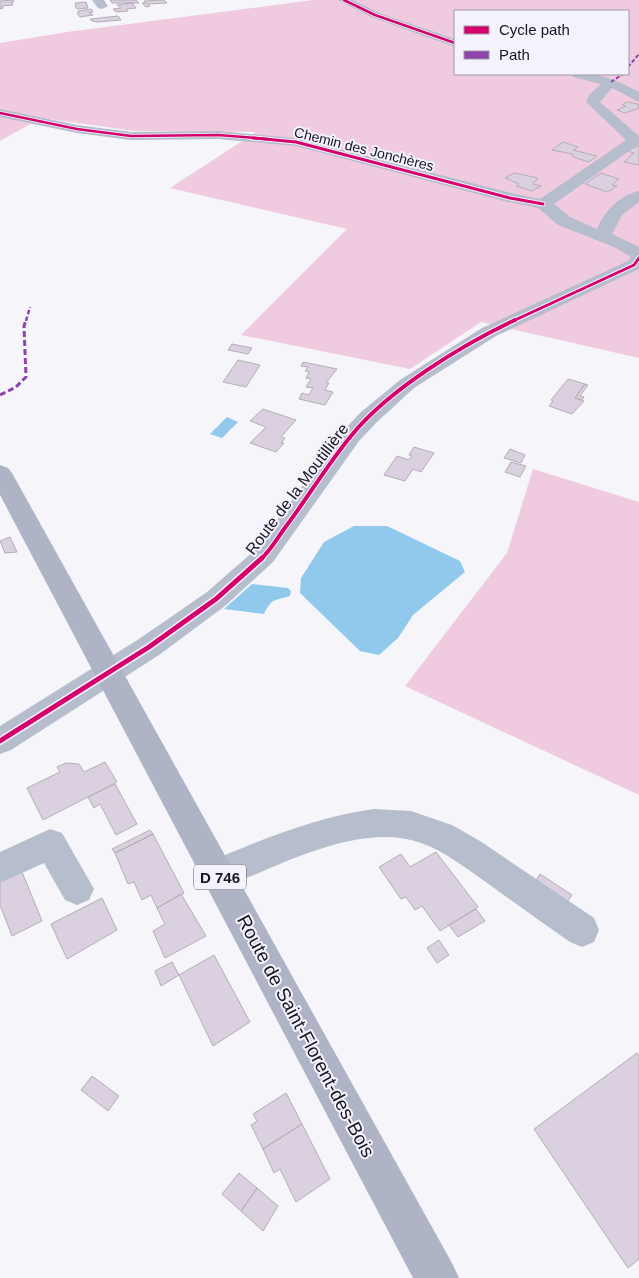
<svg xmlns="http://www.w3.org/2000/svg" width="639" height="1278" viewBox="0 0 639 1278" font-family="Arial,sans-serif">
  <rect width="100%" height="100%" fill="#f5f5fa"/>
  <path fill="#f0cbe0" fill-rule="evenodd" d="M313 0H639V358L481 322 410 369 241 335 347 229 170 188 256 132 135 131 41 118 0 141V43L67 32ZM455 11H628V74H455Z
    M533 469 639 502V795L405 686 507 553Z"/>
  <path fill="#91c9ed" d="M227 417 238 422 222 438 210 434Z
    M354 526H387L460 561 465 572 413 615 398 638 379 655 360 651 300 593 301 578 324 542Z
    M252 584 288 588 291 591 290 596C275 601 272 597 264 614L224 609Z"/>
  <path fill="#dbd0df" stroke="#b2afb5" d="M13 0 14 2H11L13 5 2 6 3 8 0 9V1Z
    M110 0H136L139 3H112Z
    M164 0 167 3 147 4 150 6 146 7 142 3H146L144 1Z
    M86 2 88 8 77 9 75 6H76L75 3Z
    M132 3 136 8 127 9 128 11 116 12 113 9 121 8 117 5Z
    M91 9 93 12 89 13 93 15 80 17 77 13 79 12 78 11Z
    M118 16 121 20 98 22 92 21 90 19Z
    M627 102 638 104 639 108 625 113 617 110 626 106 622 105Z
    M563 142 578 147 573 150 597 156 589 162 573 157 572 154 552 150Z
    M639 145V165L624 162 634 153 627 151Z
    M514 173 538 178 533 184 541 186 532 191 516 186 519 184 505 178Z
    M601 173 619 179 612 185 617 186 607 192 585 184Z
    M232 344 252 348 248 354 228 350Z
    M238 360 260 365 246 387 223 382Z
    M303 362 337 369 326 383H329L325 390 333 392 325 405 299 399 302 393 309 395 313 388 306 387 311 379 306 378 309 372 305 371 308 367 301 366Z
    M568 379 585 384 575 398 584 401 572 414 549 406 553 401 551 400Z
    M585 384 588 385 580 396 584 397 582 400 575 398Z
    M263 409 296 420 281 437 285 438 281 443H284L276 452 250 443 266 427 250 421Z
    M414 447 434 453 421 472 413 469 405 481 384 475 397 456 409 460 412 456 409 455Z
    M510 449 525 455 521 463 504 458Z
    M511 462 526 466 520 477 505 472Z
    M10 537 17 552 5 553 0 541Z
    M105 762 117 782 43 820 27 788 60 772 57 767 66 763 79 764 84 772Z
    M115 784 137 824 116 835 100 804 94 808 88 797Z
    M150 830 153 834 115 853 112 849Z
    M153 834 184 893 157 908 151 895 142 900 134 882 128 884 115 853Z
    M436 852 478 907 440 931 422 906 415 910 406 897 401 899 379 867 401 854 410 867Z
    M20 867 42 921 12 936 0 905V877Z
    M540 874 572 895 567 902 535 882Z
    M181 894 206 936 165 958 153 931 165 924 157 908Z
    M102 898 117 930 67 959 51 924Z
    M476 909 485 921 458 937 449 925Z
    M439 940 449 955 437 963 427 948Z
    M214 955 250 1022 213 1046 179 975Z
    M172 962 179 975 161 986 155 971Z
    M637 1053 639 1056V1259L628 1268 534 1129Z
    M92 1076 119 1096 108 1111 81 1090Z
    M286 1093 302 1124 263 1149 251 1125 257 1121 253 1114Z
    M302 1124 330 1179 296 1202 280 1169 274 1173 263 1149Z
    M239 1173 257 1188 241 1211 222 1194Z
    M257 1188 278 1206 263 1231 241 1211Z"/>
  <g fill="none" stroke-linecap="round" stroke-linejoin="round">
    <path fill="#b6bdcc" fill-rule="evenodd" d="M92 0H104L108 6 102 9 98 8Z
      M338 0H353L379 13 455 39V47L371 17Z
      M571 74C599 72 615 79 639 92V102L612 88 600 102 639 136V144L554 204 570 217 597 229C606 210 618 196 639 191V202L622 215 612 234 639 247V269L496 336 414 388 377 422 359 441 273 562 225 606 159 655 11 750 0 754V726L139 639 207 592 255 550 343 431 361 412 400 380 482 328 628 261 631 257 614 247 558 225 538 208 504 201 296 146 218 139 131 140 77 133 0 117V109L77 125 131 132 218 131 296 138 511 193 540 199 626 140 586 102 589 95 601 84 573 77Z
      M374 809 411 811 452 825 480 841 594 918 599 930 594 942 582 947 570 942C541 922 512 901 483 880 464 867 444 851 421 843 359 820 275 868 218 890L206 885 201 874 206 863C261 840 315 817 374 809Z
      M50 829 62 833 94 889 89 900 77 905 65 900 44 863 0 883V852Z"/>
    <path fill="#aeb4c6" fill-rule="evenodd" d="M0 465 8 468 12 473 452 1263 459 1278H413L0 495Z"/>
    <path stroke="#8e44ad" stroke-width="2" stroke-dasharray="4 2" stroke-linecap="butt" d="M628 67 639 54
      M611 82 623 74"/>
    <path stroke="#8e44ad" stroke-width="2.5" stroke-dasharray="4.5 2.5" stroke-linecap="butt" d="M26 321 30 307"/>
    <path stroke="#8e44ad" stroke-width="3" stroke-dasharray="6 3" stroke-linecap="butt" d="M0 395 16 387 26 377 24 326 26 320"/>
    <g stroke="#f3f2fd" stroke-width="4">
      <path id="cycleway-far3" d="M344 0 375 15 455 43
        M0 113 77 129 131 136 218 135 267 139"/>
    </g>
    <g stroke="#f3f2fd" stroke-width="5">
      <path id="cycleway-far2" d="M253 138 296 142 510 198 543 204
        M513 321 634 265 639 258"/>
    </g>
    <g stroke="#f3f2fd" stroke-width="6">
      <path id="cycleway-far1" d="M261 559C270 551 277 539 284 529 307 499 327 465 351 436 388 390 462 345 515 320"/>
    </g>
    <g stroke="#f3f2fd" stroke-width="8">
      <path id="cycleway" d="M0 741 149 647 216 599 262 558"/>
    </g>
    <use href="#cycleway-far3" stroke="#d6006c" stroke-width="2.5"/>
    <use href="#cycleway-far2" stroke="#d6006c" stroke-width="3"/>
    <use href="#cycleway-far1" stroke="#d6006c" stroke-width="4"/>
    <use href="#cycleway" stroke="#d6006c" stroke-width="5"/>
  </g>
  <g text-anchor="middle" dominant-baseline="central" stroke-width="4" stroke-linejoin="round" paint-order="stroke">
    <g font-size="14" fill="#18161f" stroke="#f3f2fd">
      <text transform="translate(364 149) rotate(14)">Chemin des Jonchères</text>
    </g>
    <rect fill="#f3f2fd" stroke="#5a5862" stroke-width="1" x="194" y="864.5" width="52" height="25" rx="4"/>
    <g font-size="15" font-weight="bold" fill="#18161f">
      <text x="220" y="877">D 746</text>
    </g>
    <g font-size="16" fill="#18161f" stroke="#f3f2fd">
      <text transform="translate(297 489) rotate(-53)">Route de la Moutillière</text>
    </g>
    <g font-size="19" fill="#18161f" stroke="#f3f2fd">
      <text transform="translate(306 1036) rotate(62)">Route de Saint-Florent-des-Bois</text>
    </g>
  </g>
  <rect x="454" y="10" width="175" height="65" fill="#f3f2fd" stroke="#9b9aa4"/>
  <rect x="464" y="26" width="25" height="8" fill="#d6006c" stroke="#9b9aa4"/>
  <text x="499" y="35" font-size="15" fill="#18161f">Cycle path</text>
  <rect x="464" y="51" width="25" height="8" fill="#8e44ad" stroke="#9b9aa4"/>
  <text x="499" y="60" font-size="15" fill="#18161f">Path</text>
</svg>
